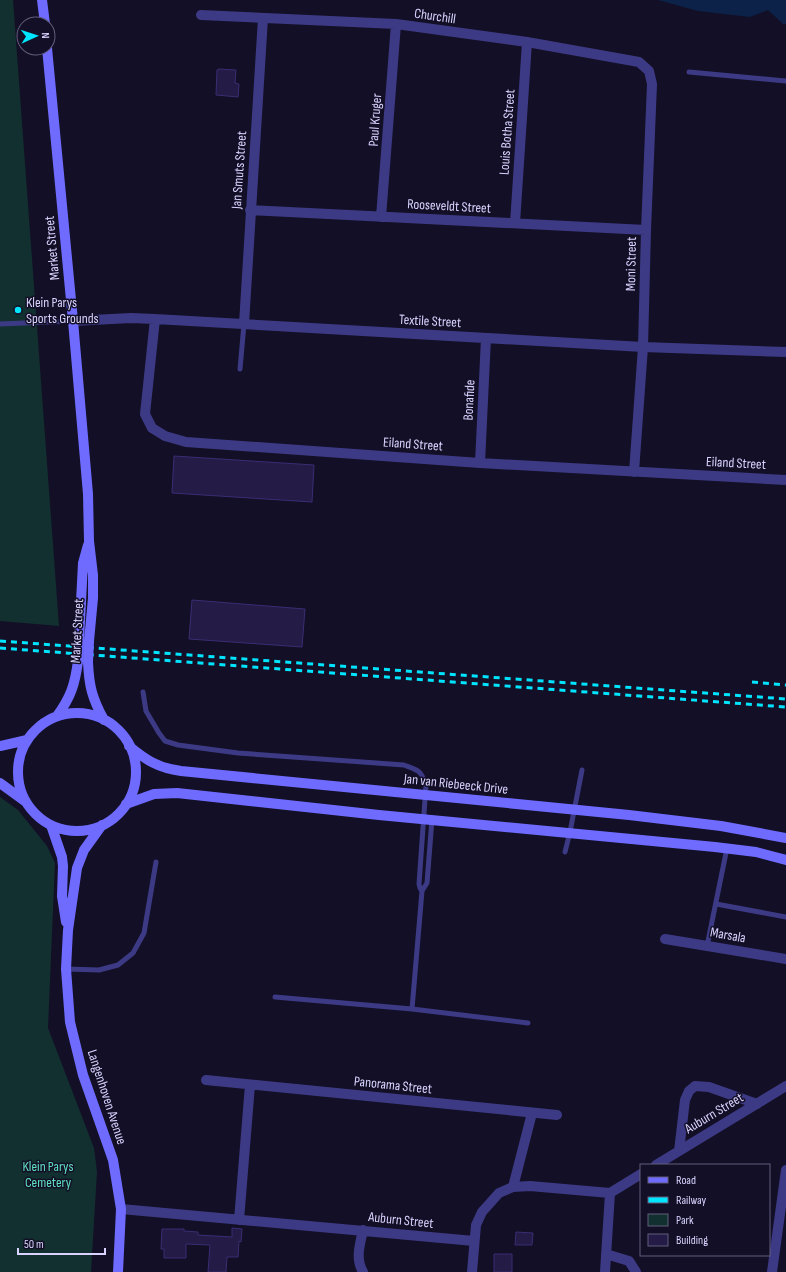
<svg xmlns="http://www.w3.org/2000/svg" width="786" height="1272" viewBox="0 0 786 1272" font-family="'Sofia Sans Condensed',sans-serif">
  <rect width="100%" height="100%" fill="#130f26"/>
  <path fill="#12302f" d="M0 0H13L59 626 0 621Z
    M0 797 18 810 47 846 55 863 48 1028 94 1148 97 1172 91 1272H0Z"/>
  <path fill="#0c2248" d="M658 0H786V24H783L768 10 750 17 698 11Z"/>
  <path fill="#241b47" stroke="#3b2d73" d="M219 69 236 70 235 83 239 84 238 97 216 95 217 70Z
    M174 456 314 465 312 502 172 493Z
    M192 600 305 609 302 647 189 639Z
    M232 1228 242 1229 241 1242 239 1241 238 1257H227L226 1272H208L210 1245 186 1244V1258H164V1249H161L162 1229H184V1231L198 1232V1235L232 1237Z
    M516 1232 533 1233 532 1245H515Z
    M494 1254H512V1272H494Z"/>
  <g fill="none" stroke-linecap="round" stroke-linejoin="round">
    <path stroke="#3d3a85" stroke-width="5" d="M689 72 786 81
      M0 324 73 321
      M240 369 244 324
      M143 692 146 711 159 733 165 741 178 745 238 753 404 765C418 770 421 770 426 785L419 884 420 888 422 891
      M565 852 570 832 582 770
      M716 904 786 917
      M707 946 727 848
      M66 969 99 970 118 965 133 953 144 933 156 862
      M275 997 412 1009 528 1023
      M412 1009 422 891 427 883 432 819"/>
    <path stroke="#3d3a85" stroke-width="10" d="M201 15 396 24 527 42 639 62 649 71 652 84 646 230 643 347 634 472
      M250 210 646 230
      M381 217 396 24
      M515 223 527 42
      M155 319 145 414 152 428 165 436 186 442 480 463 786 480
      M73 321 131 318 155 319 643 347 786 352
      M244 324 263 18
      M480 463 486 338
      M665 939 786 959
      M206 1080 557 1115
      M679 1151 685 1100 689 1091 695 1086 709 1087 757 1104
      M656 1165 786 1086
      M513 1187 532 1113
      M121 1209 474 1241
      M239 1220 250 1085
      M363 1230C360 1245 355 1258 363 1272
      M606 1254 629 1261 636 1272
      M472 1272 476 1225 482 1212 499 1193 513 1187 530 1186 610 1193 641 1174
      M605 1272 610 1193
      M772 1272 786 1170"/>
    <path stroke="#6f6bff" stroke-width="10" d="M42 0 45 24
      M47 48 73 321 88 494 89 541 93 575V598L89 641
      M79 640 83 563 88 545
      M88 662C89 686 92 698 104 720
      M18 772a59 59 0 1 1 118 0a59 59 0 1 1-118 0Z
      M57 716C71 697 75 684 78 661
      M0 746 27 740
      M129 746C146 760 158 768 181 771L629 815 721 826 786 838
      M0 783 26 802
      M126 804 154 794 177 793 379 815 715 847 756 852 786 860
      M51 825 62 857 63 866 62 896 66 922
      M102 825 84 850 77 868 68 930 66 969 70 1022 83 1075 113 1160 121 1209 118 1272"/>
    <path stroke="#00e5ff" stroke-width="3" stroke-dasharray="6 5" stroke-linecap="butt" d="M0 641 786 699
      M0 648 786 707
      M752 682 786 685"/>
    <path stroke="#6f6bff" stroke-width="10" d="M78 661 79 640
      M88 662 89 641"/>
  </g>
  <circle fill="#00e5ff" stroke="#130f26" stroke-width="1.5" cx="18" cy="310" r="4"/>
  <g text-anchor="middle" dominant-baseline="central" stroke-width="3" stroke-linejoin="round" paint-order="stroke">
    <g font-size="14" fill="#d9d4ff" stroke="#130f26">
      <text transform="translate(435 16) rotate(8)">Churchill</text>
      <text transform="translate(375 120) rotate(-86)">Paul Kruger</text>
      <text transform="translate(507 132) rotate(-86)">Louis Botha Street</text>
      <text transform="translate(239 170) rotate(-86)">Jan Smuts Street</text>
      <text transform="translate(449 206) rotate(3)">Rooseveldt Street</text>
      <text transform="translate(52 248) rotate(-95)">Market Street</text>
      <text transform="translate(631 264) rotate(-89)">Moni Street</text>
      <text transform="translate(430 321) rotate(3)">Textile Street</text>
      <text transform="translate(469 400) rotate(-87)">Bonafide</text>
      <text transform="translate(413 444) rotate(4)">Eiland Street</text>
      <text transform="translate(736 463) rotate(3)">Eiland Street</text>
      <text transform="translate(77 631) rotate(-87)">Market Street</text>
      <text transform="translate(456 784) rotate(6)">Jan van Riebeeck Drive</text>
      <text transform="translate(728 935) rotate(10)">Marsala</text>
      <text transform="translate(393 1085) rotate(6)">Panorama Street</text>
      <text transform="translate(107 1097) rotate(72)">Langenhoven Avenue</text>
      <text transform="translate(714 1113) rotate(-31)">Auburn Street</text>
      <text transform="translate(401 1220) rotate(6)">Auburn Street</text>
    </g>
    <g font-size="14" fill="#d9d4ff" stroke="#130f26" text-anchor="start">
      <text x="26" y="302">Klein Parys<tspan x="26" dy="16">Sports Grounds</tspan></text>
    </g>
    <g font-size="14" fill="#5fe0c0" stroke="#130f26">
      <text x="48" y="1166">Klein Parys<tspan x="48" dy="16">Cemetery</tspan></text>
    </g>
  </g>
  <rect x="640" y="1164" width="130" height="92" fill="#130f26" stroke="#625e7d"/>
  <rect x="648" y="1177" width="20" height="6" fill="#6f6bff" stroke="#625e7d"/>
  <text x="676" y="1184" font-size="12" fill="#d9d4ff">Road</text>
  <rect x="648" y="1197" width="20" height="6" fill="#00e5ff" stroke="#625e7d"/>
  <text x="676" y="1204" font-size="12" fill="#d9d4ff">Railway</text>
  <rect x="648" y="1214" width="20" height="12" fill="#12302f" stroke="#625e7d"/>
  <text x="676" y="1224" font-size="12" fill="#d9d4ff">Park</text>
  <rect x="648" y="1234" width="20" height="12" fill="#241b47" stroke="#625e7d"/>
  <text x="676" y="1244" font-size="12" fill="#d9d4ff">Building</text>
  <g transform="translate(36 36) rotate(87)"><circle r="19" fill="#130f26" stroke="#625e7d"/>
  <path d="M0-3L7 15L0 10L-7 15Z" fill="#00e5ff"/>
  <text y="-6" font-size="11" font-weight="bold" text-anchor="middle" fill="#d9d4ff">N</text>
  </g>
  <path d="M18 1248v6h87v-6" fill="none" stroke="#d9d4ff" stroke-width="2"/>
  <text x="24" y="1248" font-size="12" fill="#d9d4ff" stroke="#130f26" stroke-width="3" paint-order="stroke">50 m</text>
</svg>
